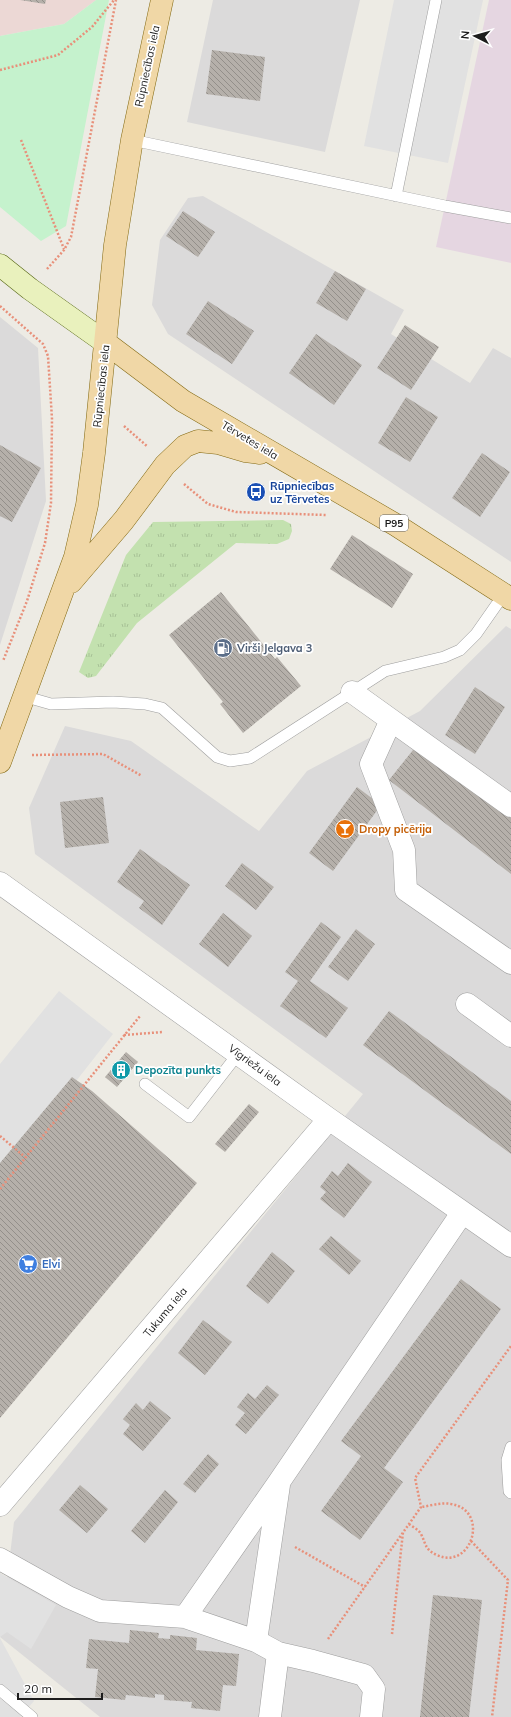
<svg xmlns="http://www.w3.org/2000/svg" width="511" height="1717" viewBox="0 0 511 1717" font-family="Mulish,sans-serif">
  <defs>
    <pattern id="grass-tufts" width="24" height="20" patternUnits="userSpaceOnUse"><rect width="24" height="20" fill="#c3e1af"/><path d="M3 7l-1-3M5 7V3M7 7l1-3M15 17l-1-3M17 17v-4M19 17l1-3" fill="none" stroke="#a7c196"/></pattern>
    <pattern id="building-back-hatch" width="6" height="6" patternUnits="userSpaceOnUse"><rect width="6" height="6" fill="#b5b0aa"/><path d="M-1 5l2 2M0 0l6 6M5-1l2 2" fill="none" stroke="#938f8a"/></pattern>
  </defs>
  <rect width="100%" height="100%" fill="#edebe4"/>
  <path fill="#dbdada" d="M213 0H360L325 152 187 122Z
    M203 196 404 310 391 334 470 383 493 348 511 358V562L168 334 152 305 160 240 188 198Z
    M0 317 38 348 46 501 0 645Z
    M506 626 511 629V1717H100L0 1637 14 1522 363 1094 35 854 29 808 65 726 131 741 259 831 307 771 420 711Z"/>
  <path fill="#ecd8d5" d="M0 0H96L64 24 0 36Z"/>
  <path fill="#e5d6e1" d="M489 0H511V263L436 247Z"/>
  <path fill="url(#grass-tufts)" d="M283 520 291 524 292 531 289 539 277 544 236 543 137 623 96 676 88 678 79 672 126 555 153 522Z"/>
  <path fill="#c5f2cd" d="M96 0H109L66 226 41 241 0 207V36L64 24Z"/>
  <path fill="#e1e1e1" d="M394 0H483L448 163 364 146Z
    M59 991 113 1034 0 1178V1064Z
    M0 1573 56 1605 31 1649 7 1632 0 1637Z
    M0 1638 34 1701 20 1717H0Z"/>
  <path fill="url(#building-back-hatch)" d="M20 0H46L45 4Z
    M212 50 265 57 260 101 206 94Z
    M183 211 215 232 198 257 166 236Z
    M335 271 366 289 347 321 316 303Z
    M208 301 254 331 232 364 186 334Z
    M405 325 439 347 411 390 377 368Z
    M316 334 362 365 334 405 289 373Z
    M406 397 438 417 410 462 378 443Z
    M0 445 41 468 12 522 0 516Z
    M482 453 510 472 480 517 452 498Z
    M352 535 413 574 392 608 330 569Z
    M221 592 275 659 277 657 301 686 243 733 220 704 223 702 169 635Z
    M475 687 505 707 475 754 445 735Z
    M417 745 511 818V874L389 780Z
    M357 787 381 805 333 871 309 853Z
    M103 797 109 843 65 848 60 802Z
    M140 849 190 885 162 925 139 908 144 901 117 882Z
    M242 863 274 887 256 910 225 886Z
    M223 913 252 936 228 967 199 944Z
    M321 922 341 937 310 981 348 1008 326 1038 280 1006 298 981 285 972Z
    M356 929 375 944 348 981 328 967Z
    M389 1011 511 1101V1154L363 1045Z
    M126 1052 138 1062 117 1087 105 1077Z
    M72 1077 92 1091 197 1183 0 1418V1163Z
    M249 1104 259 1112 225 1152 215 1144Z
    M348 1163 372 1182 344 1218 320 1199 326 1192 320 1187 332 1171 338 1176Z
    M331 1236 361 1261 349 1275 319 1249Z
    M272 1252 295 1271 268 1304 246 1286Z
    M461 1279 501 1309 384 1468 403 1482 360 1540 321 1511 361 1456 341 1441Z
    M203 1320 232 1342 205 1375 178 1353Z
    M267 1385 279 1395 246 1434 235 1425 245 1413 237 1407 248 1393 255 1399Z
    M150 1401 171 1418 143 1451 123 1434 130 1425 123 1419 136 1403 143 1410Z
    M208 1454 219 1464 195 1493 183 1484Z
    M80 1485 108 1509 87 1533 59 1510Z
    M165 1490 178 1502 145 1543 131 1531Z
    M433 1595 482 1600 469 1717H420Z
    M130 1630 159 1633 158 1638 170 1639V1635L197 1638 196 1650 239 1654 236 1686 223 1685 220 1711 191 1708 192 1702 164 1700V1695L155 1694V1698L126 1695 125 1700 95 1697 98 1669 86 1668 89 1639 129 1643Z"/>
  <g fill="none" stroke-linecap="round" stroke-linejoin="round">
    <g stroke="#9e9e9e" stroke-width="12">
      <path id="service" d="M132 140 445 206 511 218
        M396 196 436 0
        M23 696 51 704 113 702 145 704 162 708 217 757 230 761 250 758 385 671 444 657 460 650 476 634 504 594
        M145 1084 189 1117 238 1054
        M511 1447 507 1460 509 1491 511 1493
        M0 1690 32 1717"/>
    </g>
    <g stroke="#9e9e9e" stroke-width="23">
      <path id="minor" d="M352 692 511 806
        M391 720 371 764 404 850 406 890 511 963
        M0 883 329 1119 511 1246
        M467 1004 511 1036
        M0 1505 329 1119
        M0 1559 68 1597 100 1611 185 1617 279 1482 462 1213
        M185 1617 256 1641 278 1653 313 1661 364 1675 374 1689 371 1717
        M256 1641 279 1485
        M270 1717 278 1653"/>
    </g>
    <g stroke="#546512" stroke-width="23">
      <path id="secondary" d="M0 265 30 289 106 343"/>
    </g>
    <g stroke="#836912" stroke-width="23">
      <path id="primary" d="M106 343 183 401 396 525 511 599
        M71 582 124 520 165 465 185 446 198 441 218 443 245 451 260 453
        M0 762 75 557 87 505 94 453 115 245 132 140 162 0"/>
    </g>
    <path stroke="#e8907a" stroke-width="2.5" stroke-dasharray="2 2" stroke-linecap="butt" d="M0 70 58 55 92 27 114 0
      M21 140 64 249
      M47 269 64 250 71 237 116 0
      M0 306 43 344 48 356 52 419 51 503 45 543 27 601 3 661
      M124 426 148 447
      M184 484 208 504 236 512 326 515
      M32 755 103 754 142 776
      M124 1035 163 1032
      M0 1136 25 1157
      M0 1189 140 1016
      M409 1524C413 1527 419 1530 421 1534 426 1544 425 1550 437 1555 472 1571 490 1510 451 1504 441 1502 430 1506 421 1507
      M471 1541 508 1580 492 1717
      M295 1547 365 1587
      M392 1634 403 1532
      M328 1639 421 1507 415 1478 511 1346"/>
    <use href="#service" stroke="#fff" stroke-width="11"/>
    <use href="#minor" stroke="#fff" stroke-width="22"/>
    <use href="#secondary" stroke="#e9f1bd" stroke-width="22"/>
    <use href="#primary" stroke="#f0d7a6" stroke-width="22"/>
  </g>
  <defs>
    <g id="bus-disc" transform="scale(1)"><circle r="9.5" fill="#1a4fb4" stroke="#fff"/><path d="M-5-6H5V4H4V6H2V4H-2V6H-4V4H-5ZM-3.5-4V0h7V-4ZM-3.5 1.2v1.5H-2V1.2ZM2 1.2v1.5H3.5V1.2Z" fill="#fff"/></g>
    <g id="fuel-disc" transform="scale(1)"><circle r="9.5" fill="#5c6f8a" stroke="#fff"/><path d="M-5.5-6h7V0h2V4h1.3V-2.5L3-4.5l.8-.8L6-3V5H2.5V1h-1V6h-7ZM-4.2-4.7v3.2H.2V-4.7Z" fill="#fff"/></g>
    <g id="bar-disc" transform="scale(1)"><circle r="9.5" fill="#e8710a" stroke="#fff"/><path d="M-6-5H6L.8 .8V4.5H3.5V6h-7V4.5H-.8V.8Z" fill="#fff"/></g>
    <g id="building-disc" transform="scale(1)"><circle r="9.5" fill="#0f9aa8" stroke="#fff"/><path d="M-4-6H4V6H1V3H-1V6H-4ZM-2.5-4.3h1.7v1.8h-1.7ZM.8-4.3h1.7v1.8H.8ZM-2.5-1h1.7V.8h-1.7ZM.8-1h1.7V.8H.8Z" fill="#fff"/></g>
    <g id="supermarket-disc" transform="scale(1)"><circle r="9.5" fill="#3f7fe0" stroke="#fff"/><path d="M-6-5.5h2.5l.6 2H6L4.5 2H-2.5L-4.4-4H-6ZM-1.5 3.2a1.3 1.3 0 1 0 .1 0ZM3 3.2a1.3 1.3 0 1 0 .1 0Z" fill="#fff"/></g>
  </defs>
  <g fill-rule="evenodd">
    <use href="#bus-disc" x="256" y="492"/>
    <use href="#fuel-disc" x="223" y="648"/>
    <use href="#bar-disc" x="345" y="829"/>
    <use href="#building-disc" x="121" y="1070"/>
    <use href="#supermarket-disc" x="28" y="1264"/>
  </g>
  <g text-anchor="middle" dominant-baseline="central" stroke-width="3.5" stroke-linejoin="round" paint-order="stroke">
    <rect fill="#fff" stroke="#616161" stroke-width="1" x="380" y="515" width="28" height="16" rx="3"/>
    <g font-size="10" font-weight="bold" fill="#1d1d1d">
      <text x="394" y="523">P95</text>
    </g>
    <g font-size="11" fill="#1d1d1d" stroke="#fff">
      <text transform="translate(147 66) rotate(-78)">Rūpniecības iela</text>
      <text transform="translate(101 386) rotate(-84)">Rūpniecības iela</text>
      <text transform="translate(250 440) rotate(31)">Tērvetes iela</text>
      <text transform="translate(255 1065) rotate(36)">Vīgriežu iela</text>
      <text transform="translate(165 1312) rotate(-50)">Tukuma iela</text>
    </g>
    <g font-size="11" font-weight="bold" fill="#164399" stroke="#fff" text-anchor="start">
      <text x="270" y="486">Rūpniecības<tspan x="270" dy="13">uz Tērvetes</tspan></text>
    </g>
    <g font-size="11" font-weight="bold" fill="#4e5e75" stroke="#fff" text-anchor="start">
      <text x="237" y="648">Virši Jelgava 3</text>
    </g>
    <g font-size="11" font-weight="bold" fill="#c56008" stroke="#fff" text-anchor="start">
      <text x="359" y="829">Dropy picērija</text>
    </g>
    <g font-size="11" font-weight="bold" fill="#0d838f" stroke="#fff" text-anchor="start">
      <text x="135" y="1070">Depozīta punkts</text>
    </g>
    <g font-size="11" font-weight="bold" fill="#366cbe" stroke="#fff" text-anchor="start">
      <text x="42" y="1264">Elvi</text>
    </g>
  </g>
  <g transform="translate(475 36) rotate(276)" stroke="#ffffff" stroke-width="3" paint-order="stroke">
  <path d="M0-3L7 15L0 10L-7 15Z" fill="#1d1d1d"/>
  <text y="-6" font-size="11" font-weight="bold" text-anchor="middle" fill="#1d1d1d">N</text>
  </g>
  <path d="M18 1693v6h84v-6" fill="none" stroke="#1d1d1d" stroke-width="2"/>
  <text x="24" y="1693" font-size="12" fill="#1d1d1d" stroke="#ffffff" stroke-width="3" paint-order="stroke">20 m</text>
</svg>
